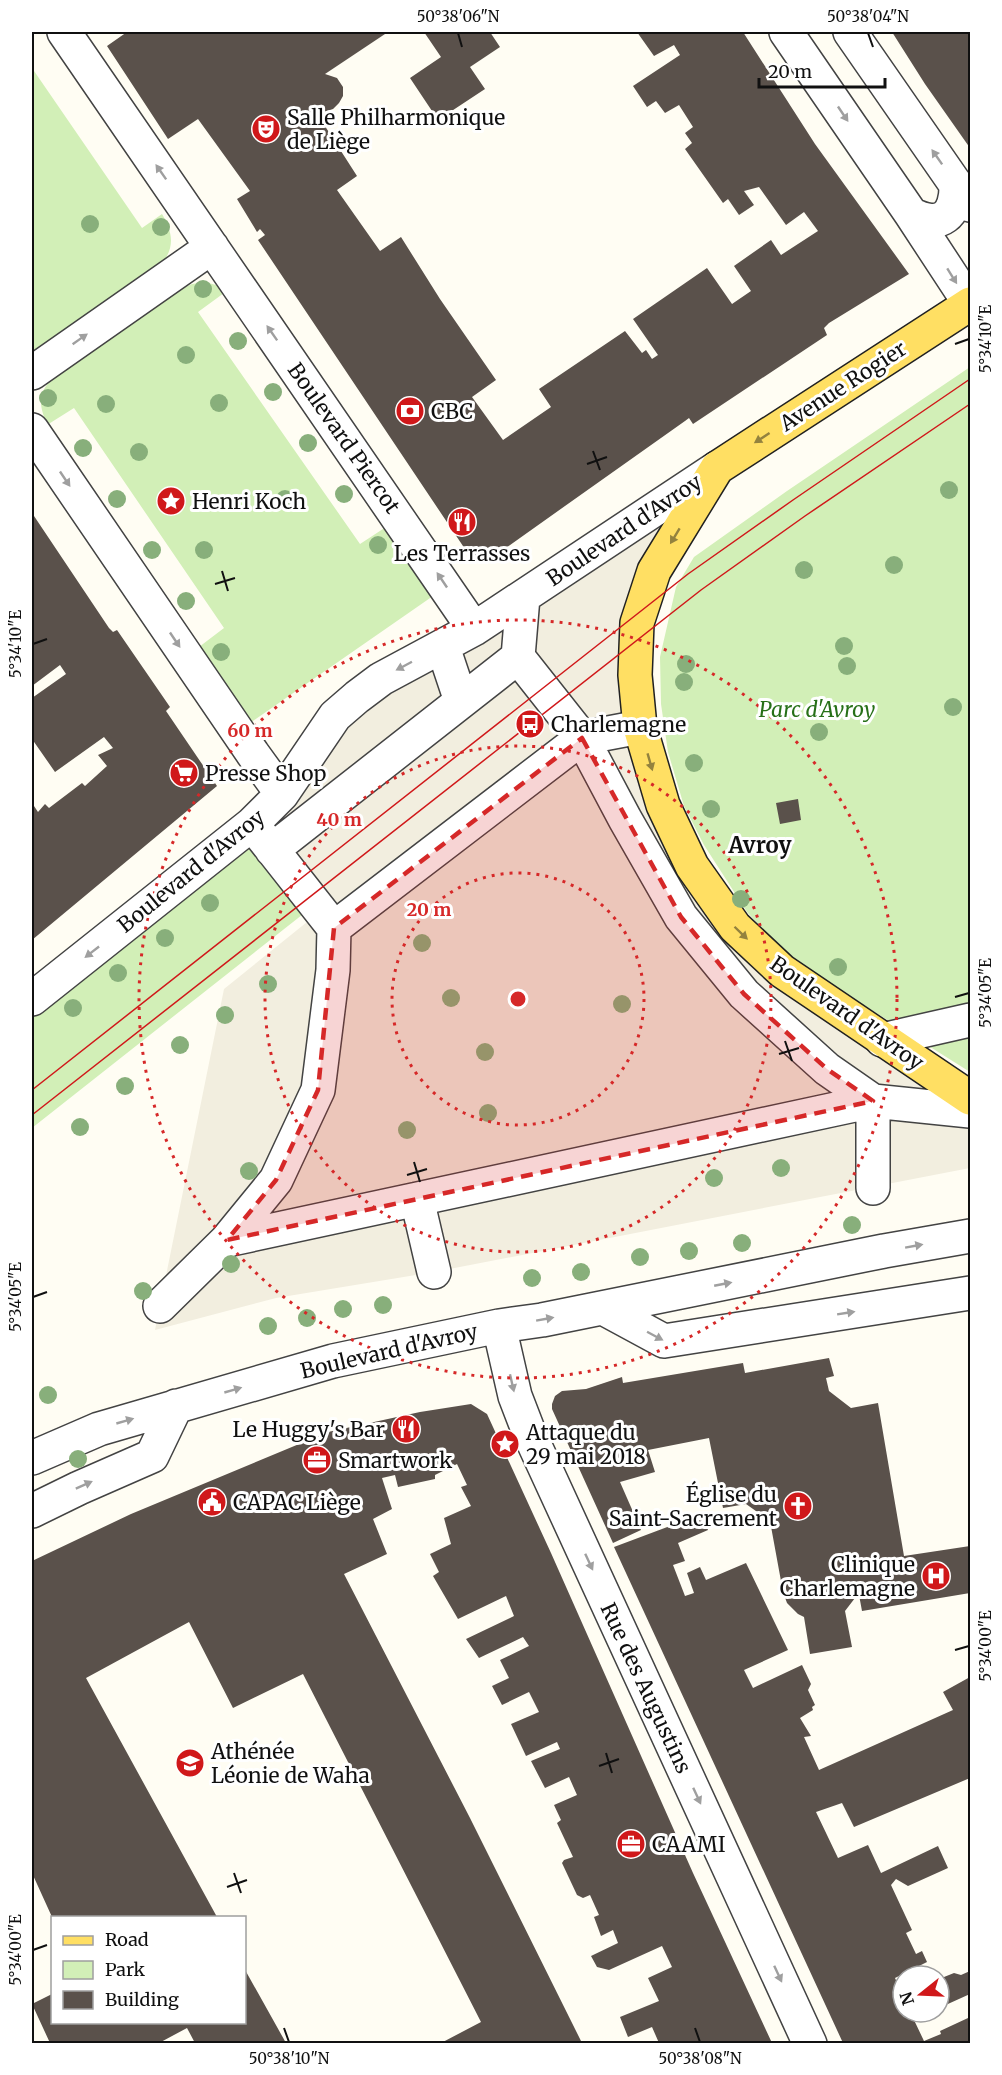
<svg xmlns="http://www.w3.org/2000/svg" width="1002" height="2075" viewBox="0 0 1002 2075" font-family="Merriweather,serif">
  <rect width="100%" height="100%" fill="#fffdf3"/>
  <path fill="#d2efb7" d="M32 68 142 228 162 214C172 231 175 245 164 261L32 352Z
    M205 282 216 285 224 293 198 312 360 544 386 527 433 596 250 723 199 647 224 628 74 408 47 425C39 404 37 395 53 377L183 288 192 284Z
    M970 367V1072L789 958 747 912 704 845 684 806 668 752 661 704 660 657 676 587 694 557 787 491Z
    M247 835 307 911 32 1128V1007Z"/>
  <path fill="#f2eedf" d="M717 468 654 571 640 727 735 927 970 1098V1168L434 1272 276 1298 155 1330 224 989 312 918 247 835 335 716Z"/>
  <path fill="#5a514b" d="M127 32H388L325 74 337 78 343 87V96L339 103 333 109 324 112 314 109 357 176 337 190 380 251 401 237 440 299 496 380 472 397 503 440 551 407 539 389 625 331 642 353 646 350 652 359 658 355 633 319 707 268 732 304 751 291 734 266 771 240 781 255 818 231 804 212 786 225 759 187 744 191 754 205 739 215 728 199 723 203 685 149 692 143 685 133 693 127 679 105 665 113 656 101 647 107 633 86 680 55 674 45 654 56 637 32H743L815 144 909 274 829 323 824 328 827 335 693 424 689 418 685 421 493 557 485 560 476 558 467 552 258 240 265 235 260 229 257 232 237 199 250 191 198 119 168 139 107 46Z
    M424 32H490L500 47 470 67 485 89 438 120 410 78 441 57Z
    M892 32H970V148L925 84Z
    M32 513 109 628 113 632 117 630 170 707 166 711 217 786 32 940V803L38 812 45 804 49 808 82 783 85 786 107 766 98 755 113 748 104 737 55 772 32 739V698L66 674 60 665 32 686Z
    M798 799 801 820 780 824 776 803Z
    M829 1358 834 1376 826 1378 829 1391 851 1408 878 1403 904 1556 970 1546V1593L862 1611 857 1584 855 1598 845 1611 852 1647 810 1654 804 1617 798 1614 787 1603 783 1592 770 1521 746 1504 723 1508 709 1438 648 1450 655 1472 620 1482 641 1530 613 1543 552 1409V1404L555 1396 562 1391 586 1389 622 1377 623 1383 743 1363 745 1373Z
    M471 1404 487 1414 551 1553 693 1873 772 2043H659L652 2027 628 2037 620 2017 659 2001 648 1978 672 1967 662 1946 609 1970 597 1967 591 1956 618 1943 613 1930 601 1936 594 1917 599 1915 590 1895 583 1898 577 1895 562 1863 564 1860 573 1857 557 1823 561 1820 554 1805 577 1795 569 1777 545 1788 531 1761 560 1749 557 1742 526 1756 511 1724 539 1712 529 1692 502 1705 492 1686 509 1678 500 1660 529 1646 523 1637 479 1658 466 1639 514 1616 506 1596 458 1619 433 1576 439 1572 430 1554 451 1544 444 1518 471 1506 461 1487 467 1485 457 1464 435 1475V1479L398 1487 395 1475 382 1478 392 1509 373 1519 387 1554 344 1574 470 1818 582 2043H441L481 2022 303 1674 233 1708 189 1622 86 1678 217 1917H52L32 1873V1561L131 1514 328 1432 420 1412Z
    M702 1514 708 1530 678 1543 685 1561 673 1565 685 1596 694 1593 687 1573 700 1567 706 1580 746 1563 788 1650 744 1670 753 1688 802 1665 811 1684 808 1690 815 1705 812 1707 813 1710 800 1718 811 1736 804 1737 819 1770 953 1710 943 1692 970 1677V1778L854 1827 842 1803 816 1812 838 1858 868 1845 881 1873 938 1846 948 1868 908 1886 896 1879 891 1885 912 1930 906 1933 916 1954 922 1951 927 1962 895 1978 903 1996V2012H931L914 2020 924 2041 941 2034 940 2031 968 2018 970 2022V2041L967 2043H843L614 1547Z
    M244 1968 286 2043H195L187 2028 159 2043H50L32 2004 52 1994V2022H244Z
    M970 1971V1994L939 2008V1979L954 1973 961 1975Z"/>
  <g fill="none" stroke-linecap="round" stroke-linejoin="round">
    <g stroke="#434343" stroke-width="36">
      <path id="minor" d="M64 32 474 629
        M786 32 911 214 970 304
        M850 32 970 205
        M911 214C941 230 957 215 956 184
        M32 373 212 247
        M32 430 253 754 282 794
        M523 597 518 657 582 738 625 819 681 917 744 994 827 1069 873 1101V1188
        M443 647 461 701
        M272 850 518 657
        M334 928 582 738 640 727
        M32 999 252 824 282 794 335 716 357 697 381 679 474 629 717 468
        M882 1040 970 1020
        M417 1199 434 1272
        M227 1240 276 1180 318 1090 333 970 334 928 252 824
        M160 1306 227 1240 873 1101 970 1111
        M603 1308 664 1341 970 1293
        M499 1326 515 1396 530 1435 810 2044
        M32 1458 99 1429 333 1361 499 1326 542 1320 884 1251 970 1236
        M32 1511 79 1488 152 1456 176 1406"/>
    </g>
    <g stroke="#212121" stroke-width="36">
      <path id="major" d="M970 304 717 468 654 571 637 623 635 675 640 727 663 805 692 866 735 927 782 971 970 1098"/>
    </g>
    <use href="#minor" stroke="#fff" stroke-width="33"/>
    <use href="#major" stroke="#ffdf63" stroke-width="33"/>
    <path stroke="#d0181a" stroke-width="1.5" d="M32 1090 688 574 793 500 970 379
      M32 1115 701 590 805 516 970 404"/>
  </g>
  <g fill="#88af7b">
    <circle cx="90" cy="224" r="9"/>
    <circle cx="161" cy="227" r="9"/>
    <circle cx="203" cy="289" r="9"/>
    <circle cx="238" cy="341" r="9"/>
    <circle cx="186" cy="355" r="9"/>
    <circle cx="273" cy="392" r="9"/>
    <circle cx="48" cy="398" r="9"/>
    <circle cx="219" cy="403" r="9"/>
    <circle cx="106" cy="404" r="9"/>
    <circle cx="308" cy="443" r="9"/>
    <circle cx="83" cy="448" r="9"/>
    <circle cx="139" cy="452" r="9"/>
    <circle cx="949" cy="490" r="9"/>
    <circle cx="344" cy="494" r="9"/>
    <circle cx="117" cy="499" r="9"/>
    <circle cx="285" cy="499" r="9"/>
    <circle cx="378" cy="545" r="9"/>
    <circle cx="152" cy="550" r="9"/>
    <circle cx="204" cy="550" r="9"/>
    <circle cx="894" cy="565" r="9"/>
    <circle cx="804" cy="570" r="9"/>
    <circle cx="186" cy="601" r="9"/>
    <circle cx="844" cy="646" r="9"/>
    <circle cx="221" cy="652" r="9"/>
    <circle cx="686" cy="664" r="9"/>
    <circle cx="847" cy="666" r="9"/>
    <circle cx="684" cy="682" r="9"/>
    <circle cx="953" cy="707" r="9"/>
    <circle cx="819" cy="732" r="9"/>
    <circle cx="694" cy="763" r="9"/>
    <circle cx="711" cy="809" r="9"/>
    <circle cx="741" cy="899" r="9"/>
    <circle cx="210" cy="903" r="9"/>
    <circle cx="165" cy="938" r="9"/>
    <circle cx="422" cy="943" r="9"/>
    <circle cx="838" cy="967" r="9"/>
    <circle cx="118" cy="973" r="9"/>
    <circle cx="268" cy="984" r="9"/>
    <circle cx="451" cy="998" r="9"/>
    <circle cx="622" cy="1004" r="9"/>
    <circle cx="73" cy="1008" r="9"/>
    <circle cx="225" cy="1015" r="9"/>
    <circle cx="180" cy="1045" r="9"/>
    <circle cx="485" cy="1052" r="9"/>
    <circle cx="125" cy="1086" r="9"/>
    <circle cx="488" cy="1113" r="9"/>
    <circle cx="80" cy="1127" r="9"/>
    <circle cx="407" cy="1130" r="9"/>
    <circle cx="781" cy="1168" r="9"/>
    <circle cx="249" cy="1171" r="9"/>
    <circle cx="714" cy="1178" r="9"/>
    <circle cx="852" cy="1225" r="9"/>
    <circle cx="742" cy="1243" r="9"/>
    <circle cx="689" cy="1251" r="9"/>
    <circle cx="640" cy="1257" r="9"/>
    <circle cx="231" cy="1264" r="9"/>
    <circle cx="581" cy="1272" r="9"/>
    <circle cx="532" cy="1278" r="9"/>
    <circle cx="143" cy="1291" r="9"/>
    <circle cx="383" cy="1305" r="9"/>
    <circle cx="343" cy="1309" r="9"/>
    <circle cx="307" cy="1318" r="9"/>
    <circle cx="268" cy="1326" r="9"/>
    <circle cx="48" cy="1395" r="9"/>
    <circle cx="78" cy="1459" r="9"/>
  </g>
  <defs><path id="oneway-solid" d="M-6-.8H1V-3.2L6.5 0L1 3.2V.8H-6Z" transform="scale(1.5)"/></defs>
  <g fill="#9f9f9f">
    <use href="#oneway-solid" transform="translate(843 114) rotate(56)"/>
    <use href="#oneway-solid" transform="translate(937 157) rotate(-125)"/>
    <use href="#oneway-solid" transform="translate(161 172) rotate(-125)"/>
    <use href="#oneway-solid" transform="translate(952 276) rotate(58)"/>
    <use href="#oneway-solid" transform="translate(272 333) rotate(-125)"/>
    <use href="#oneway-solid" transform="translate(80 339) rotate(-35)"/>
    <use href="#oneway-solid" transform="translate(65 479) rotate(56)"/>
    <use href="#oneway-solid" transform="translate(442 580) rotate(-124)"/>
    <use href="#oneway-solid" transform="translate(175 640) rotate(56)"/>
    <use href="#oneway-solid" transform="translate(404 666) rotate(152)"/>
    <use href="#oneway-solid" transform="translate(92 952) rotate(142)"/>
    <use href="#oneway-solid" transform="translate(914 1246) rotate(-10)"/>
    <use href="#oneway-solid" transform="translate(723 1284) rotate(-11)"/>
    <use href="#oneway-solid" transform="translate(846 1313) rotate(-9)"/>
    <use href="#oneway-solid" transform="translate(545 1319) rotate(-10)"/>
    <use href="#oneway-solid" transform="translate(655 1336) rotate(28)"/>
    <use href="#oneway-solid" transform="translate(512 1383) rotate(77)"/>
    <use href="#oneway-solid" transform="translate(233 1390) rotate(-16)"/>
    <use href="#oneway-solid" transform="translate(125 1421) rotate(-16)"/>
    <use href="#oneway-solid" transform="translate(84 1485) rotate(-24)"/>
    <use href="#oneway-solid" transform="translate(589 1562) rotate(65)"/>
    <use href="#oneway-solid" transform="translate(697 1796) rotate(65)"/>
    <use href="#oneway-solid" transform="translate(778 1974) rotate(65)"/>
  </g>
  <g fill="#93823e">
    <use href="#oneway-solid" transform="translate(762 438) rotate(147)"/>
    <use href="#oneway-solid" transform="translate(675 536) rotate(121)"/>
    <use href="#oneway-solid" transform="translate(650 762) rotate(74)"/>
    <use href="#oneway-solid" transform="translate(741 933) rotate(44)"/>
  </g>
  <path fill="#d62828" fill-opacity="0.2" stroke="#d62828" stroke-width="4.5" stroke-dasharray="12 8" stroke-linejoin="round" d="M582 738 681 917 744 994 827 1069 873 1101 227 1240 276 1180 318 1090 334 928Z"/>
  <path fill="none" stroke="#101010" stroke-width="2" d="M458 33 462 47M868 33 873 47M955 344 969 339M593 451 600 470M587 464 607 457M222 571 228 591M215 584 235 578M33 644 47 639M955 997 969 993M785 1041 792 1061M779 1054 799 1048M414 1162 420 1182M407 1175 427 1169M33 1297 47 1292M955 1650 969 1646M606 1753 612 1773M599 1766 619 1759M234 1873 241 1893M227 1887 247 1880M33 1950 47 1945M284 2028 289 2042M695 2028 700 2042"/>
  <g fill="none" stroke="#d62828" stroke-width="3" stroke-dasharray="3 6">
    <circle cx="518" cy="999" r="126"/>
    <circle cx="518" cy="999" r="253"/>
    <circle cx="518" cy="999" r="379"/>
  </g>
  <defs>
    <g id="theatre-disc" transform="scale(1.5)"><circle r="9.5" fill="#d0181a" stroke="#fff"/><path d="M-5-5.5Q0-4 5-5.5V0Q5 5 0 6Q-5 5-5 0ZM-3.3-2.5H-1v1.5H-3.3ZM1-2.5H3.3v1.5H1ZM-2.8 1Q0 5.5 2.8 1Z" fill="#fff"/></g>
    <g id="bank-disc" transform="scale(1.5)"><circle r="9.5" fill="#d0181a" stroke="#fff"/><path d="M-6-4H6V4H-6ZM0-2.3a2.3 2.3 0 1 0 0 4.6a2.3 2.3 0 1 0 0-4.6Z" fill="#fff"/></g>
    <g id="sight-disc" transform="scale(1.5)"><circle r="9.5" fill="#d0181a" stroke="#fff"/><path d="M0-6L1.8-2.2L6-1.7L2.9 1.2L3.7 5.4L0 3.3L-3.7 5.4L-2.9 1.2L-6-1.7L-1.8-2.2Z" fill="#fff"/></g>
    <g id="restaurant-disc" transform="scale(1.5)"><circle r="9.5" fill="#d0181a" stroke="#fff"/><path d="M-5-6h1v4h1v-4h1v4h1v-4h1v5L-1.5 .5V6h-2V.5L-5-1ZM5-6V6H3V1.5H1.5Q1.5-4 5-6Z" fill="#fff"/></g>
    <g id="bus-disc" transform="scale(1.5)"><circle r="9.5" fill="#d0181a" stroke="#fff"/><path d="M-5-6H5V4H4V6H2V4H-2V6H-4V4H-5ZM-3.5-4V0h7V-4ZM-3.5 1.2v1.5H-2V1.2ZM2 1.2v1.5H3.5V1.2Z" fill="#fff"/></g>
    <g id="supermarket-disc" transform="scale(1.5)"><circle r="9.5" fill="#d0181a" stroke="#fff"/><path d="M-6-5.5h2.5l.6 2H6L4.5 2H-2.5L-4.4-4H-6ZM-1.5 3.2a1.3 1.3 0 1 0 .1 0ZM3 3.2a1.3 1.3 0 1 0 .1 0Z" fill="#fff"/></g>
    <g id="office-disc" transform="scale(1.5)"><circle r="9.5" fill="#d0181a" stroke="#fff"/><path d="M-6-3h4V-5.5h4V-3h4V5H-6ZM-1-4.5V-3h2v-1.5ZM-6 0V1H6V0Z" fill="#fff"/></g>
    <g id="civic-disc" transform="scale(1.5)"><circle r="9.5" fill="#d0181a" stroke="#fff"/><path d="M-.6-6.5H3V-4.5H.6V-3L4-1V1h2V6H-6V1h2V-1L-.6-3ZM-1.2 2.5V6h2.4V2.5Z" fill="#fff"/></g>
    <g id="church-disc" transform="scale(1.5)"><circle r="9.5" fill="#d0181a" stroke="#fff"/><path d="M-1.2-6h2.4v3.5h3.3v2.4h-3.3V6h-2.4V-.1h-3.3v-2.4h3.3Z" fill="#fff"/></g>
    <g id="hospital-disc" transform="scale(1.5)"><circle r="9.5" fill="#d0181a" stroke="#fff"/><path d="M-5-5h3v3.5h4V-5h3V5h-3V1.5h-4V5h-3Z" fill="#fff"/></g>
    <g id="school-disc" transform="scale(1.5)"><circle r="9.5" fill="#d0181a" stroke="#fff"/><path d="M0-5L7-2L0 1L-7-2ZM-4 1L0 2.5L4 1V4Q0 6-4 4Z" fill="#fff"/></g>
  </defs>
  <g fill-rule="evenodd">
    <use href="#theatre-disc" x="266" y="129"/>
    <use href="#bank-disc" x="410" y="411"/>
    <use href="#sight-disc" x="171" y="501"/>
    <use href="#restaurant-disc" x="462" y="522"/>
    <use href="#bus-disc" x="530" y="724"/>
    <use href="#supermarket-disc" x="184" y="773"/>
    <use href="#restaurant-disc" x="406" y="1429"/>
    <use href="#sight-disc" x="505" y="1444"/>
    <use href="#office-disc" x="317" y="1460"/>
    <use href="#civic-disc" x="212" y="1502"/>
    <use href="#church-disc" x="798" y="1506"/>
    <use href="#hospital-disc" x="936" y="1576"/>
    <use href="#school-disc" x="190" y="1763"/>
    <use href="#office-disc" x="631" y="1844"/>
  </g>
  <g text-anchor="middle" dominant-baseline="central" stroke-width="6" stroke-linejoin="round" paint-order="stroke">
    <g font-size="21" fill="#101010" stroke="#fff" text-anchor="start">
      <text x="287" y="117">Salle Philharmonique<tspan x="287" dy="24">de Liège</tspan></text>
      <text x="431" y="411">CBC</text>
      <text x="192" y="501">Henri Koch</text>
      <text x="462" y="553" text-anchor="middle">Les Terrasses</text>
      <text x="551" y="724">Charlemagne</text>
      <text x="205" y="773">Presse Shop</text>
      <text x="385" y="1429" text-anchor="end">Le Huggy's Bar</text>
      <text x="526" y="1432">Attaque du<tspan x="526" dy="24">29 mai 2018</tspan></text>
      <text x="338" y="1460">Smartwork</text>
      <text x="777" y="1494" text-anchor="end">Église du<tspan x="777" dy="24">Saint-Sacrement</tspan></text>
      <text x="233" y="1502">CAPAC Liège</text>
      <text x="915" y="1564" text-anchor="end">Clinique<tspan x="915" dy="24">Charlemagne</tspan></text>
      <text x="211" y="1751">Athénée<tspan x="211" dy="24">Léonie de Waha</tspan></text>
      <text x="652" y="1844">CAAMI</text>
    </g>
    <g font-size="21" fill="#101010" stroke="#fff">
      <text transform="translate(843 386) rotate(-33)">Avenue Rogier</text>
      <text transform="translate(344 438) rotate(55)">Boulevard Piercot</text>
      <text transform="translate(624 530) rotate(-34)">Boulevard d'Avroy</text>
      <text transform="translate(191 871) rotate(-39)">Boulevard d'Avroy</text>
      <text transform="translate(847 1013) rotate(35)">Boulevard d'Avroy</text>
      <text transform="translate(389 1351) rotate(-13)">Boulevard d'Avroy</text>
      <text transform="translate(646 1688) rotate(65)">Rue des Augustins</text>
    </g>
    <g font-size="21" font-style="italic" fill="#277018" stroke="#fff">
      <text x="817" y="709">Parc d'Avroy</text>
    </g>
    <g font-size="22" font-weight="bold" fill="#101010" stroke="#fff">
      <text x="760" y="845">Avroy</text>
    </g>
  </g>
  <circle cx="518" cy="999" r="9" fill="#d62828" stroke="#fff" stroke-width="3"/>
  <g font-size="18" text-anchor="middle" font-weight="bold" fill="#d62828" stroke="#fff" stroke-width="6" stroke-linejoin="round" paint-order="stroke">
    <text x="250" y="737">60 m</text>
    <text x="339" y="826">40 m</text>
    <text x="429" y="916">20 m</text>
  </g>
  <rect width="1002" height="2075" fill="none" stroke="#ffffff" stroke-width="66"/>
  <rect x="51" y="1916" width="195" height="108" fill="#ffffff" stroke="#9f9f9f" stroke-width="1.5"/>
  <rect x="63" y="1936" width="30" height="9" fill="#ffdf63" stroke="#9f9f9f" stroke-width="1.5"/>
  <text x="105" y="1946" font-size="18" fill="#101010">Road</text>
  <rect x="63" y="1961" width="30" height="18" fill="#d2efb7" stroke="#9f9f9f" stroke-width="1.5"/>
  <text x="105" y="1976" font-size="18" fill="#101010">Park</text>
  <rect x="63" y="1991" width="30" height="18" fill="#5a514b" stroke="#9f9f9f" stroke-width="1.5"/>
  <text x="105" y="2006" font-size="18" fill="#101010">Building</text>
  <g transform="translate(921 1994) rotate(252)"><circle r="28" fill="#ffffff" stroke="#9f9f9f" stroke-width="1.5"/>
  <path d="M0-4.5L10 22L0 15L-10 22Z" fill="#d0181a"/>
  <text y="-9" font-size="16" font-weight="bold" text-anchor="middle" fill="#101010">N</text>
  </g>
  <path d="M759 78v9h126v-9" fill="none" stroke="#101010" stroke-width="3"/>
  <text x="768" y="78" font-size="18" fill="#101010" stroke="#ffffff" stroke-width="4.5" paint-order="stroke">20 m</text>
  <rect x="33" y="33" width="936" height="2009" fill="none" stroke="#101010" stroke-width="2"/>
  <g font-size="15" text-anchor="middle" fill="#101010">
    <text x="458" y="22">50°38'06"N</text>
    <text x="868" y="22">50°38'04"N</text>
    <text transform="translate(986 339) rotate(-90)" y="5">5°34'10"E</text>
    <text transform="translate(16 644) rotate(-90)" y="5">5°34'10"E</text>
    <text transform="translate(986 993) rotate(-90)" y="5">5°34'05"E</text>
    <text transform="translate(16 1297) rotate(-90)" y="5">5°34'05"E</text>
    <text transform="translate(986 1646) rotate(-90)" y="5">5°34'00"E</text>
    <text transform="translate(16 1950) rotate(-90)" y="5">5°34'00"E</text>
    <text x="289" y="2064">50°38'10"N</text>
    <text x="700" y="2064">50°38'08"N</text>
  </g>
</svg>
